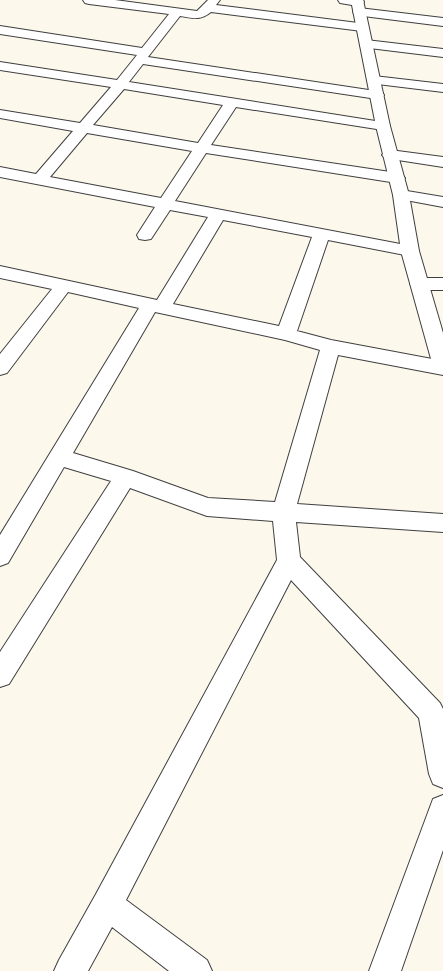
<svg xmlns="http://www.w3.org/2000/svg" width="443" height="971" viewBox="0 0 443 971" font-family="'PT Serif',serif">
  <rect width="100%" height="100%" fill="#fdf8ec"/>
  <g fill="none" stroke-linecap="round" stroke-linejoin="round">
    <g stroke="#3f3f3f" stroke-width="2">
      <path id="minor" d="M83 0H115L197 11 208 0H220L216 5 366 24 368 27 366 30 362 31 211 12C200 21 193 18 180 16L148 57 382 92 384 95 382 98 377 99 143 64 129 82 388 123 390 126 388 129 383 130 236 107 211 145 397 173 402 175 405 178 402 181 397 183 206 153 175 201 416 247 419 251 416 255 410 256 328 240 297 331 331 340 443 361V375L338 355 297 504 443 514V532L296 522 300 557 440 703 443 709V788L433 784 429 774 419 718 291 580 126 900 207 960 212 971H169L112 927 88 971H54L59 960 96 894 277 560 273 521 207 516 130 488 9 684 0 687V652L111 481 64 467 8 563 0 566V535L139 308 68 292 7 373 0 375V354L52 289 0 278V266L157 300 208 217 170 210 151 239 145 240 139 239 137 235 155 207 0 177V167L36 174 73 131 0 118V110L80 123 111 87 0 70V62L117 80 137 55 0 34V26L142 48 169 14 89 4 85 3ZM124 89 223 105 198 143 93 125ZM87 133 192 151 161 198 50 177ZM223 220 312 237 279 326 173 304ZM155 312 285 340 320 350 275 502 208 498 133 471 73 453Z
        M338 0H363L364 2 362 5 358 6 340 3Z
        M359 8 443 18V26L355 15 353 12 355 9Z
        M366 40 443 49V57L361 47 360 44 361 41Z
        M374 76 443 84V92L369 83 367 80 369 77Z
        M390 150 443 157V167L385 158 382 155 385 152Z
        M401 190 443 197V207L395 198 393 195 395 192Z
        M419 278H443V290H419L413 288 410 284 413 280Z
        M443 795V850L401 971H369L433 799Z"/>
    </g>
    <g stroke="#3f3f3f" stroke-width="2">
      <path id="tertiary" d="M351 0H363L390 126 409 195 419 251 443 333V373L436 371 433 366 401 251 393 195 376 126Z"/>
    </g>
    <use href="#minor" fill="#fff" fill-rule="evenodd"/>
    <use href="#tertiary" fill="#fff" fill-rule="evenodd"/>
  </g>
</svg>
